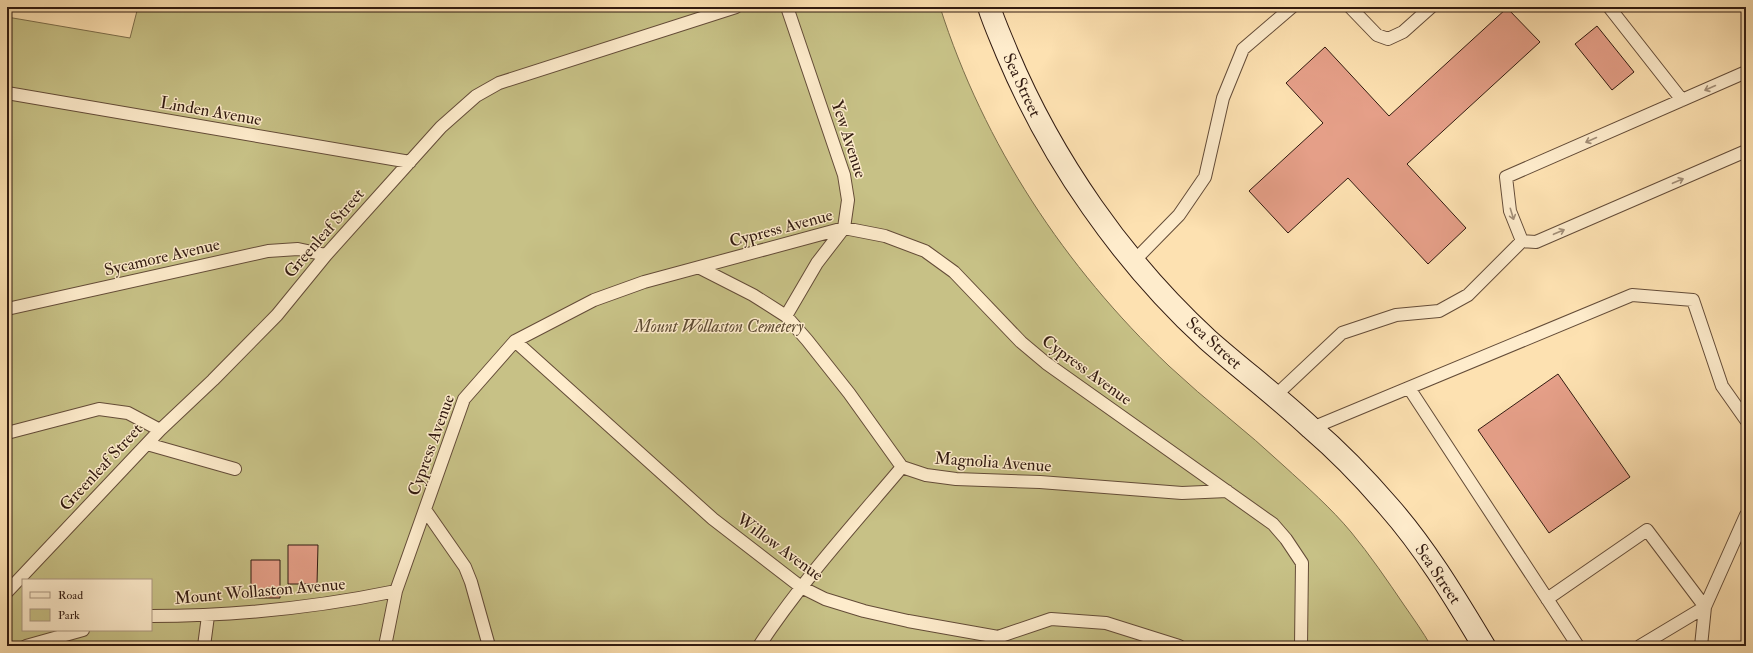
<svg xmlns="http://www.w3.org/2000/svg" width="1753" height="653" viewBox="0 0 1753 653" font-family="'IM FELL Double Pica',serif">
  <rect width="100%" height="100%" fill="#fde1b1"/>
  <filter id="stains"><feTurbulence type="fractalNoise" baseFrequency=".005" numOctaves="4"/><feColorMatrix values="0 0 0 0 .2 0 0 0 0 .09 0 0 0 0 .02 0 0 0 .5 -.17"/></filter>
  <radialGradient id="worn" r=".72"><stop offset=".6" stop-color="#630" stop-opacity="0"/><stop offset="1" stop-color="#630" stop-opacity=".3"/></radialGradient>
  <path fill="#c7c186" stroke="#7c6e4b" fill-rule="evenodd" d="M138 7H940C984 145 1065 267 1169 366 1206 401 1247 431 1284 466 1307 487 1331 508 1351 532 1370 555 1387 580 1404 605 1413 618 1423 632 1431 646H7V17L130 38ZM23 580H151V630H23Z"/>
  <path fill="#e59f88" stroke="#311a10" d="M1507 8 1540 42 1407 164 1466 228 1428 264 1348 178 1288 233 1249 191 1323 123 1286 83 1325 47 1389 116Z
    M1597 26 1634 72 1612 90 1575 44Z
    M1558 374 1630 477 1549 533 1478 430Z
    M288 545H318L317 584H288Z
    M251 560H280V598H251Z"/>
  <g fill="none" stroke-linecap="round" stroke-linejoin="round">
    <g stroke="#644c38" stroke-width="14">
      <path id="lane" d="M1350 7 1377 35 1388 39 1403 32 1431 7
        M1609 7 1682 100
        M7 93 410 162
        M1522 241 1510 211 1506 177 1746 72
        M1522 241 1536 242 1746 151
        M1134 261 1179 215 1205 177 1223 98 1243 49 1292 7
        M700 268 753 295 786 316 807 340 849 393 902 467 926 475 956 479 1040 482 1182 493 1227 491
        M7 309 268 251 298 249 326 255
        M786 316 817 263 844 228 848 200 844 175 787 7
        M515 341 713 519 801 587 825 599 864 611 908 621 998 637 1051 619 1106 623 1179 646
        M1409 388 1578 646
        M1274 397 1342 333 1396 315 1439 311 1468 295 1522 241
        M1312 428 1632 295 1693 300 1722 386 1746 420
        M7 433 99 409 128 413 160 430
        M147 444 235 469
        M426 511 465 567 471 582 489 646
        M7 592 160 430 213 380 277 315 326 255 441 127 476 96 499 83 736 7
        M1547 599 1647 530 1705 607 1640 646
        M151 616C235 616 314 608 396 591
        M26 646 83 630
        M204 646 208 616
        M385 646 396 591 464 399 515 341 594 300 644 282 844 228 885 236 925 251 954 272 1021 342 1046 363 1273 524 1286 539 1302 563 1301 646
        M759 646C801 582 853 525 902 467
        M1701 646 1705 607 1746 515"/>
    </g>
    <g stroke="#311a10" stroke-width="24">
      <path id="secondary" d="M989 7C994 23 1001 38 1007 53 1052 160 1122 261 1208 340 1242 370 1278 397 1311 428 1339 452 1365 479 1389 507 1426 549 1455 598 1484 646"/>
    </g>
    <use href="#lane" stroke="#feeccc" stroke-width="12"/>
    <use href="#secondary" stroke="#feeccc" stroke-width="22"/>
  </g>
  <defs><path id="oneway-shaft" d="M-6 0H5M1.5-3L5.5 0L1.5 3" fill="none" stroke-width="1.6" stroke-linecap="round" stroke-linejoin="round"/></defs>
  <g stroke="#a28e77">
    <use href="#oneway-shaft" transform="translate(1710 88) rotate(156)"/>
    <use href="#oneway-shaft" transform="translate(1591 140) rotate(156)"/>
    <use href="#oneway-shaft" transform="translate(1678 181) rotate(-23)"/>
    <use href="#oneway-shaft" transform="translate(1512 214) rotate(73)"/>
    <use href="#oneway-shaft" transform="translate(1559 232) rotate(-23)"/>
  </g>
  <g text-anchor="middle" dominant-baseline="central" stroke-width="3" stroke-linejoin="round" paint-order="stroke">
    <g font-size="17" fill="#311a10" stroke="#feeccc">
      <text transform="translate(1022 85) rotate(65)">Sea Street</text>
      <text transform="translate(211 111) rotate(10)">Linden Avenue</text>
      <text transform="translate(849 139) rotate(72)">Yew Avenue</text>
      <text transform="translate(781 228) rotate(-15)">Cypress Avenue</text>
      <text transform="translate(324 233) rotate(-49)">Greenleaf Street</text>
      <text transform="translate(162 257) rotate(-13)">Sycamore Avenue</text>
      <text transform="translate(1214 343) rotate(42)">Sea Street</text>
      <text transform="translate(1087 370) rotate(36)">Cypress Avenue</text>
      <text transform="translate(431 445) rotate(-70)">Cypress Avenue</text>
      <text transform="translate(993 462) rotate(4)">Magnolia Avenue</text>
      <text transform="translate(101 467) rotate(-47)">Greenleaf Street</text>
      <text transform="translate(780 547) rotate(36)">Willow Avenue</text>
      <text transform="translate(1438 574) rotate(56)">Sea Street</text>
      <text transform="translate(260 591) rotate(-5)">Mount Wollaston Avenue</text>
    </g>
    <g font-size="17" font-style="italic" fill="#5e4c33" stroke="#feeccc">
      <text x="719" y="326">Mount Wollaston Cemetery</text>
    </g>
  </g>
  <rect width="1753" height="653" fill="none" stroke="#fde1b1" stroke-width="24"/>
  <rect x="8" y="8" width="1737" height="637" fill="none" stroke="#311a10" stroke-width="2"/>
  <rect x="12" y="12" width="1729" height="629" fill="none" stroke="#311a10"/>
  <rect x="22" y="579" width="130" height="52" fill="#feeccc" stroke="#ac9881"/>
  <rect x="30" y="592" width="20" height="6" fill="#feeccc" stroke="#ac9881"/>
  <text x="58" y="599" font-size="12" fill="#311a10">Road</text>
  <rect x="30" y="609" width="20" height="12" fill="#c7c186" stroke="#ac9881"/>
  <text x="58" y="619" font-size="12" fill="#311a10">Park</text>
  <rect width="100%" height="100%" filter="url(#stains)"/>
  <rect width="100%" height="100%" fill="url(#worn)"/>
</svg>
